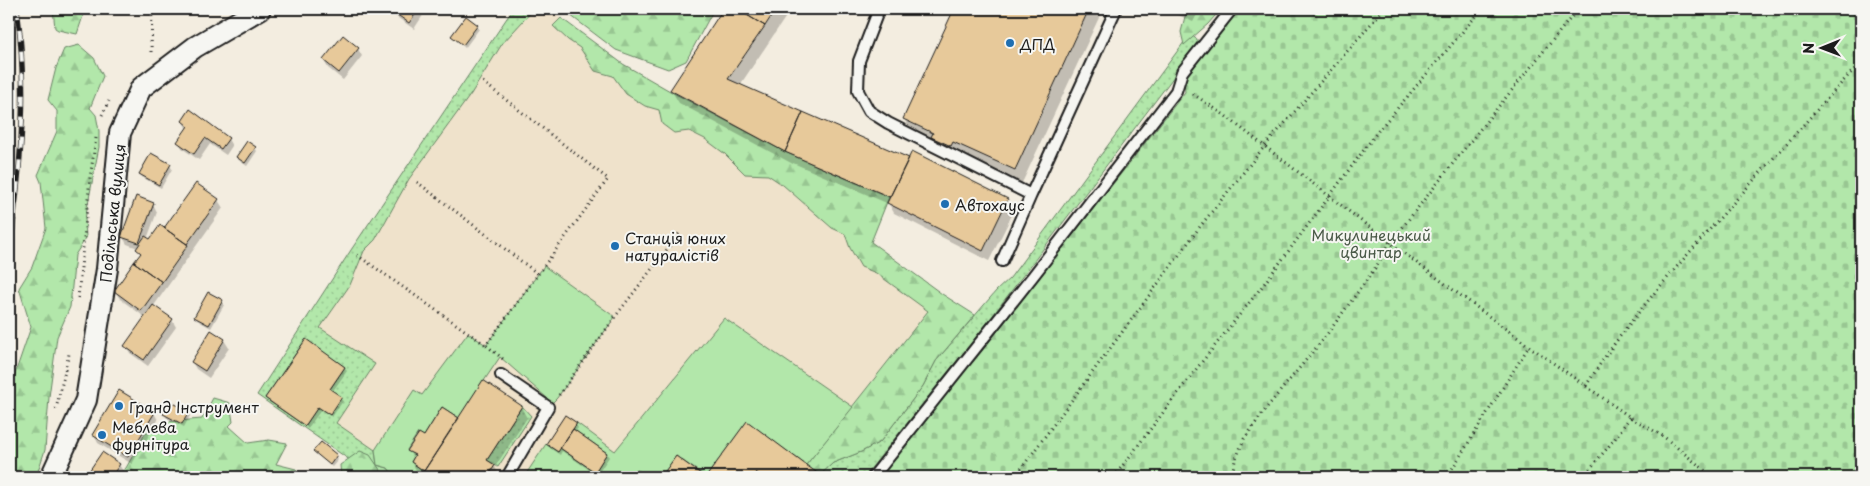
<svg xmlns="http://www.w3.org/2000/svg" width="1870" height="486" viewBox="0 0 1870 486" font-family="'Playpen Sans',sans-serif">
  <defs>
    <pattern id="grass-dots" width="8" height="8" patternUnits="userSpaceOnUse" patternTransform="scale(1.25)"><rect width="8" height="8" fill="#b2e7aa"/><path d="M2 2h.1M6 6h.1" fill="none" stroke="#98c692" stroke-width="1.8" stroke-linecap="round"/></pattern>
    <pattern id="forest-firs" width="22" height="20" patternUnits="userSpaceOnUse" patternTransform="scale(1.25)"><rect width="22" height="20" fill="#b2e7aa"/><path d="M5 1l3.5 6h-7zM16 11l3.5 6h-7z" fill="#98c692"/></pattern>
    <pattern id="cemetery-stones" width="16" height="16" patternUnits="userSpaceOnUse" patternTransform="scale(1.25)"><rect width="16" height="16" fill="#b2e7aa"/><path d="M2 7V4a2 2 0 0 1 4 0v3zM10 15v-3a2 2 0 0 1 4 0v3z" fill="#98c692"/></pattern>
  </defs>
  <rect width="100%" height="100%" fill="#f3ede0"/>
  <filter id="ink" filterUnits="userSpaceOnUse"><feTurbulence type="fractalNoise" baseFrequency=".02" numOctaves="2"/><feDisplacementMap in="SourceGraphic" scale="10" xChannelSelector="R" yChannelSelector="G"/><feConvolveMatrix kernelMatrix="1 2 1 2 8 2 1 2 1" color-interpolation-filters="sRGB"/></filter>
  <g filter="url(#ink)">
    <path fill="#efe2cb" d="M513 9H548L623 64 670 91 785 152 889 197 871 242 942 294 806 465 747 422 706 477 676 456 661 477H652L637 470 610 477H374L257 395 351 250Z"/>
    <path fill="url(#grass-dots)" stroke="#678263" fill-rule="evenodd" d="M513 9H534L502 44 471 94 409 179 375 240 364 251 350 285 320 328 375 364 336 423 375 450 377 465 388 468 395 477H374L257 395 351 250ZM305 340 345 367 305 426 265 398Z
      M1190 34 1200 42 987 323 864 477H823L820 475 833 463 861 452 880 442 923 386 936 361 996 291 1010 278Z
      M522 406 531 416 498 467 487 460Z"/>
    <path fill="url(#forest-firs)" stroke="#678263" d="M53 9H83V16L77 34 58 30 55 28Z
      M562 9H714L686 61 668 69 616 50Z
      M1187 9H1221L1208 24 1184 45 1181 32Z
      M561 18 623 64 670 91 785 152 889 197 871 242 942 294 975 315 936 361 923 386 880 442 861 452 833 463 820 475 806 465 928 311 876 273 861 267 850 248 845 234 832 228 783 185 768 175 745 174 725 154 705 139 689 131 674 133 662 124 659 110 645 106 626 94 613 76 595 71 580 48 568 40 553 26Z
      M79 45 94 58 103 76 90 108 96 115 99 131V147L85 219 86 238 75 255 70 307 57 337 49 397 45 450 36 477H9V391L31 327 19 288 32 267 46 228 41 182 38 175 57 131V111L48 100 56 68 64 49Z
      M213 398 230 403 233 422 229 426 248 443 269 440 287 443 276 464 296 469 302 477H116L126 468 146 432 165 422 202 419Z
      M360 451 370 455 385 477H341L340 465Z"/>
    <path fill="url(#cemetery-stones)" stroke="#678263" d="M1239 9H1861V477H881L941 399 982 351 1185 92 1184 79Z"/>
    <path fill="#b2e7aa" stroke="#678263" d="M544 266 615 317 557 398 548 407 547 398 500 357 459 418 442 407 424 436 418 433 407 450 415 455 411 462 424 471 420 477H395L388 468 377 465 375 450 414 390 422 395 468 333 486 345Z
      M724 318 853 407 806 465 747 422 706 477 676 456 661 477H652L637 470 610 477H524L546 444 558 452 560 448 595 472 607 453 573 429 577 423 615 451Z"/>
    <path fill="#0003" d="M385 9H427L414 29Z
      M726 9H791L740 85 1007 200 1014 211 989 261 894 213 889 204 793 163V164L679 103 671 90Z
      M955 9H1103L1022 183 912 132 904 119Z
      M1166 9H1200L1193 22Z
      M477 26 479 29 465 48 453 36Z
      M358 49 362 56 343 80 328 68 324 61Z
      M183 122 228 139 232 146 226 155 210 144 199 160 183 149 178 142 187 129Z
      M255 148 257 151 247 166 240 161 238 158Z
      M170 165 172 169 161 188 142 177 140 174Z
      M197 185 218 200 223 208 153 307 172 320 176 327 148 366 130 353 126 346 146 318 120 299 115 291 141 255 138 248 127 244 122 236 153 204 157 212 147 239 150 241 165 229Z
      M222 301 224 305 211 328 197 320 195 317Z
      M211 332 224 340 229 348 209 378 196 369 192 362Z
      M306 341 345 368 347 371 332 392 343 401 332 417 321 410 308 428 269 402 267 398Z
      M521 407 527 418 495 467 500 477H421L423 474 416 470 412 462 414 459 409 451 424 438 459 419Z
      M188 412 190 416 184 427 167 418 165 414Z
      M154 413 158 420 132 464 98 443 94 435Z
      M747 423 821 477H708Z
      M576 424 578 428 575 432 607 454 609 457 597 475 562 451 560 455 550 448 548 444Z
      M321 443 338 460 332 467 314 451Z
      M102 453 119 465 124 472 120 477H86Z"/>
    <path fill="#e7c99a" stroke="#1c1c1c" d="M389 9H419L409 23Z
      M723 9H737L765 26 728 79 803 112 785 152 670 90Z
      M737 9H776L765 26Z
      M954 9H1089L1015 170 953 142 951 146 931 137 933 133 903 119Z
      M466 16 478 25 463 45 451 36Z
      M343 35 359 48 339 73 323 60Z
      M190 109 229 138 221 149 205 138 194 154 177 142 188 126 182 121Z
      M803 112 909 158 890 197 785 152Z
      M247 141 256 147 245 163 236 157Z
      M912 151 1008 199 983 251 887 203Z
      M151 153 171 164 159 185 139 174Z
      M196 183 219 199 187 244 164 228Z
      M136 196 154 203 139 243 121 237Z
      M160 225 188 245 162 282 134 262 141 253 136 249 145 236 150 239Z
      M134 262 162 282 141 311 114 291Z
      M208 292 223 300 209 325 194 317Z
      M153 305 173 319 144 360 124 346Z
      M211 330 225 339 205 371 191 362Z
      M306 339 345 367 330 389 342 397 330 415 318 407 305 426 265 398Z
      M483 380 522 406 487 460 495 465 489 475 491 476 420 477Z
      M119 390 155 412 128 457 92 435Z
      M170 401 189 412 182 424 163 414Z
      M442 407 459 418 424 471 411 462 415 455 407 451 419 433 424 436Z
      M565 415 577 423 558 452 546 444Z
      M747 421 806 465 823 477H762L756 472 752 477H706Z
      M573 429 607 453 595 472 560 448Z
      M321 442 337 455 330 465 313 451Z
      M102 452 120 464 111 477H85Z
      M676 456 705 477H661Z"/>
    <g fill="none" stroke-linecap="round" stroke-linejoin="round">
      <g stroke="#1c1c1c" stroke-width="14">
        <path id="lane" d="M879 9 859 61 858 91 869 111 888 123 1031 195 1002 261
          M1031 195 1116 9
          M501 375 548 407 507 477
          M873 477 1033 276 1176 91 1182 72 1232 9"/>
      </g>
      <g stroke="#1c1c1c" stroke-width="24">
        <path id="street" d="M51 477 86 400 107 269 120 133 141 88 195 47 260 9"/>
      </g>
      <path stroke="#1c1c1c" stroke-width="3" stroke-dasharray="1 4" stroke-linecap="butt" d="M151 52 152 9
        M483 82 608 179 486 345 503 359
        M1193 94 1223 114 1390 243 1529 346 1630 417 1663 436 1713 477
        M102 115 109 101
        M417 182 538 274
        M357 255 486 345
        M78 298 90 178 96 138
        M1586 386C1621 329 1667 278 1711 228 1761 172 1810 117 1861 62
        M559 395 615 317 681 231
        M56 409 69 354
        M1015 477 1202 224 1264 147 1384 9
        M1114 477 1194 372 1264 284 1378 131 1482 9
        M1231 477 1235 461 1244 439 1268 406 1325 337 1376 267 1390 243 1481 128 1578 9
        M1447 477 1529 346
        M1583 477 1614 440 1630 417"/>
      <use href="#lane" stroke="#f6f6f2" stroke-width="10"/>
      <use href="#street" stroke="#f6f6f2" stroke-width="20"/>
      <g stroke="#1c1c1c" stroke-width="5.5">
        <path id="rail" d="M9 259C12 239 13 219 16 198 23 133 26 75 17 9"/>
      </g>
      <use href="#rail" stroke="#f6f6f2" stroke-width="4" stroke-dasharray="11" stroke-linecap="butt"/>
    </g>
  </g>
  <g fill="#1f6fb2" stroke="#f6f6f2" stroke-width="2">
    <circle cx="1010" cy="43" r="5"/>
    <circle cx="945" cy="204" r="5"/>
    <circle cx="615" cy="246" r="5"/>
    <circle cx="119" cy="406" r="5"/>
    <circle cx="102" cy="435" r="5"/>
  </g>
  <g text-anchor="middle" dominant-baseline="central" stroke-width="4" stroke-linejoin="round" paint-order="stroke">
    <g font-size="15" fill="#1c1c1c" stroke="#f6f6f2" text-anchor="start">
      <text x="1020" y="43">ДПД</text>
      <text x="955" y="204">Автохаус</text>
      <text x="625" y="237">Станція юних<tspan x="625" dy="17">натуралістів</tspan></text>
      <text x="129" y="406">Гранд Інструмент</text>
      <text x="112" y="426">Меблева<tspan x="112" dy="17">фурнітура</tspan></text>
    </g>
    <g font-size="15" fill="#1c1c1c" stroke="#f6f6f2">
      <text transform="translate(112 213) rotate(-84)">Подільська вулиця</text>
    </g>
    <g font-size="15" fill="#495947" stroke="#f6f6f2">
      <text x="1371" y="234">Микулинецький<tspan x="1371" dy="17">цвинтар</tspan></text>
    </g>
  </g>
  <rect width="1870" height="486" fill="none" stroke="#f6f6f2" stroke-width="30"/>
  <rect x="15" y="15" width="1840" height="456" fill="none" stroke="#1c1c1c" stroke-width="2" filter="url(#ink)"/>
  <g transform="translate(1822 48) rotate(269)" stroke="#f6f6f2" stroke-width="4" paint-order="stroke">
  <path d="M0-4L9 19L0 12L-9 19Z" fill="#1c1c1c"/>
  <text y="-8" font-size="14" font-weight="bold" text-anchor="middle" fill="#1c1c1c">N</text>
  </g>
</svg>
